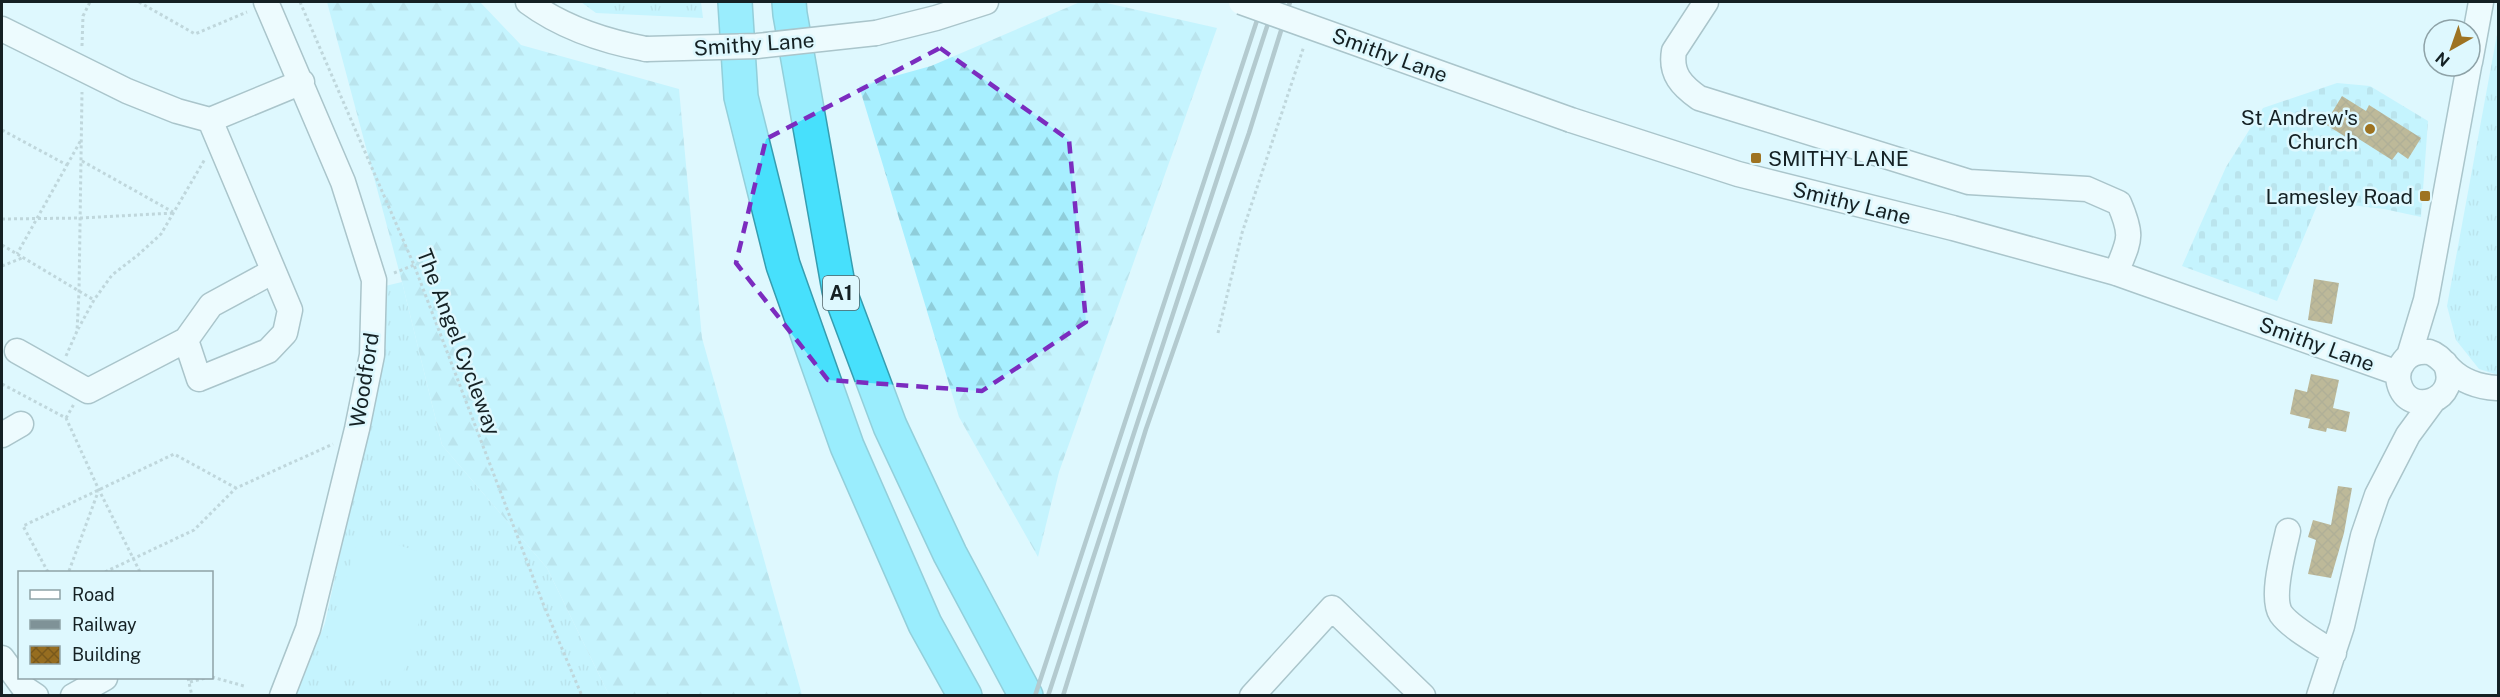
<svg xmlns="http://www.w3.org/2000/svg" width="2500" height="697" viewBox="0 0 2500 697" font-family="'Public Sans',sans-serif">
  <defs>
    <pattern id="grass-tufts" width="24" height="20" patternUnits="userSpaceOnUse" patternTransform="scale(1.5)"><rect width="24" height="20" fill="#a7efff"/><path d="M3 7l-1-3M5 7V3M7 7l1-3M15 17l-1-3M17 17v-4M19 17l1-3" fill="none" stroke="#8fcdda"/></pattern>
    <pattern id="forest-firs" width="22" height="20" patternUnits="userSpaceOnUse" patternTransform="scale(1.5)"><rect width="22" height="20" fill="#a7efff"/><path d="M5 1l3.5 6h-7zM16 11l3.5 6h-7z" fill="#8fcdda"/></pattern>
    <pattern id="cemetery-stones" width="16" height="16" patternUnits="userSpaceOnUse" patternTransform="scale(1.5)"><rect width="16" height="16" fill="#a7efff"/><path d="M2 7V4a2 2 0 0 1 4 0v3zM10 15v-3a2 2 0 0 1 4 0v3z" fill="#8fcdda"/></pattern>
    <pattern id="building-cross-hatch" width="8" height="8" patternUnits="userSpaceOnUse" patternTransform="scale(1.5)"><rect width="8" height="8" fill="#966d20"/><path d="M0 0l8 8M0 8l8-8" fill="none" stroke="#79591c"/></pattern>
  </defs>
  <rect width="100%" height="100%" fill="#def8fe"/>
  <path fill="url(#grass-tufts)" d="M581 2H701L703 18 596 13Z
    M2498 29V375L2479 369 2456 340 2447 306Z
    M402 282 442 445 547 568 609 695 296 696 325 623 367 430 385 337V286Z"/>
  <path fill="url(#forest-firs)" d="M327 2H480L521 45 679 89 702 338 802 695H609L547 568 442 445 402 282Z
    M1080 2H1102L1217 28 1059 472 1038 557 959 417 859 86 931 66Z"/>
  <path fill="url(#cemetery-stones)" d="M2337 83 2370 86 2428 121 2421 217 2384 209 2319 201 2277 301 2182 266 2226 167 2263 108Z"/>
  <path fill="#a7efff" d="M360 533 439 558 400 683 321 659Z"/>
  <path fill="url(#building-cross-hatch)" d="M2342 96 2366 111 2369 105 2421 138 2408 159 2398 152 2392 160 2351 134 2349 139 2325 124Z
    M2314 279 2339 283 2332 324 2308 320Z
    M2311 374 2339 380 2333 408 2350 412 2346 432 2327 428 2326 432 2308 428 2310 419 2290 414 2295 389 2307 392Z
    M2338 486 2352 488 2344 533 2331 578 2308 574 2316 540 2308 537 2313 520 2331 525Z"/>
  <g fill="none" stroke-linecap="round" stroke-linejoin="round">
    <g stroke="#6a878e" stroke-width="27">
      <path id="minor" d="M266 2 343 182 374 280 372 355 357 429 308 629 282 696
        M528 2C563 28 603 41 646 49
        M1706 2 1674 51C1670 74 1682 86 1699 98L1969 182 2087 189 2119 203C2134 238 2129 240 2116 273
        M2 29 127 91 177 111 210 120 302 82
        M876 33 936 18 986 2
        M2470 62 2481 2
        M1571 120 1738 174 1953 228 2116 273 2398 373
        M186 340 199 379 268 351 285 333 290 310 210 120
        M17 351 88 391 186 340 211 305 272 272
        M2409 356 2426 300 2469 66
        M2445 363C2463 400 2408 419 2399 383 2397 375 2399 367 2404 361 2410 353 2419 351 2429 352 2439 355 2443 362 2450 369 2463 382 2479 387 2497 388
        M2 435 21 424
        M2288 531C2284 550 2270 597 2281 614 2291 628 2319 643 2334 653
        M2 658 24 688 36 696
        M73 696 105 678
        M1252 696 1332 608 1423 696
        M2319 696 2342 626 2363 536 2377 495 2408 435 2433 401"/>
    </g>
    <g stroke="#369db0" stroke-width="36">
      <path id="highway" d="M735 2 741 97 783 265 847 446 925 624 965 696
        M789 2 790 14 839 290 890 426 950 554 1026 696"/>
    </g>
    <path stroke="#9aafb4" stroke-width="3" stroke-dasharray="3 3" stroke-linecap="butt" d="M139 2 195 34 247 12
      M300 2 414 265 544 606 582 696
      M82 46 83 16 90 2
      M2 130 67 165 17 254
      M82 161 173 212
      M67 165 81 140
      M2 219 81 218 174 213
      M2 245 94 300
      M2 266 22 258
      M394 273 414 265
      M78 329 94 300 112 275 138 255 161 234 205 159
      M1218 333 1242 233 1304 46
      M66 356 77 331 79 292 82 92
      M2 384 66 418 99 490 140 572
      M66 418 74 404
      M69 571 98 492
      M48 572 23 526 174 454 236 488
      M105 572 194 530 236 488 333 444
      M212 677 244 686
      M188 678 192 696
      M190 682 206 678"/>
    <use href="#minor" stroke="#fff" stroke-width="24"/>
    <use href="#highway" stroke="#47e0fc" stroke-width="33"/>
    <path stroke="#7f9297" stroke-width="4.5" d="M1035 696 1263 2
      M1048 696 1275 2
      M1063 696 1146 429 1249 133 1290 2"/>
    <g stroke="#6a878e" stroke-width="27" stroke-linecap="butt">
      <path id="minor-bridge" d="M1241 2 1571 120
        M646 49 757 46 876 33"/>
    </g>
    <use href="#minor-bridge" stroke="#fff" stroke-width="24"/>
  </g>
  <path d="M0 0H2500V697H0ZM940 48 1069 140 1086 322 982 391 828 380 736 263 766 139Z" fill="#def8fe" fill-opacity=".55" fill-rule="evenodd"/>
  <path fill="none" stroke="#7b2cbf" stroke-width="4.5" stroke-dasharray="12 8" stroke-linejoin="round" d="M940 48 1069 140 1086 322 982 391 828 380 736 263 766 139Z"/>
  <g fill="#9e7322" stroke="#def8fe" stroke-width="2">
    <circle cx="2370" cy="129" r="6"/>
    <rect x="1750" y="152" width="12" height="12" rx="3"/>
    <rect x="2419" y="190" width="12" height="12" rx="3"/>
  </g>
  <g text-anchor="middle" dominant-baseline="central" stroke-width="5" stroke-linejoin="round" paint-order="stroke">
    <rect fill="#def8fe" stroke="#516265" stroke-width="1.5" x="823" y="276" width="36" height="34" rx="4.5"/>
    <g font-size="20" font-weight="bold" fill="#152124">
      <text x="841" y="293">A1</text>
    </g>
    <g font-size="21" fill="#152124" stroke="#def8fe">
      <text transform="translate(754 44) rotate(-4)">Smithy Lane</text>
      <text transform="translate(1390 55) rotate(20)">Smithy Lane</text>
      <text transform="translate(1852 203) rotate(14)">Smithy Lane</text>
      <text transform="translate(459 342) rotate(69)">The Angel Cycleway</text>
      <text transform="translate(2317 344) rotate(20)">Smithy Lane</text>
      <text transform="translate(364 380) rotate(-81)">Woodford</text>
    </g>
    <g font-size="21" fill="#152124" stroke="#def8fe" text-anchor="end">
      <text x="2358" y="117">St Andrew's<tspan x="2358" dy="24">Church</tspan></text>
      <text x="1768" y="158" text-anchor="start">SMITHY LANE</text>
      <text x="2413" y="196">Lamesley Road</text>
    </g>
  </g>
  <rect width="2500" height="697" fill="none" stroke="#152124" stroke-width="6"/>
  <rect x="18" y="571" width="195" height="108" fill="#def8fe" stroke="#8ea2a7" stroke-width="1.5"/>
  <rect x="30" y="590" width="30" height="9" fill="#ffffff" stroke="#8ea2a7" stroke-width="1.5"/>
  <text x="72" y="601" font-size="18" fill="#152124">Road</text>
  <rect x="30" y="620" width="30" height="9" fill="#7f9297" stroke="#8ea2a7" stroke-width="1.5"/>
  <text x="72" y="631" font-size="18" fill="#152124">Railway</text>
  <rect x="30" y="646" width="30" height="18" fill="url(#building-cross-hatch)" stroke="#8ea2a7" stroke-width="1.5"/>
  <text x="72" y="661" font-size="18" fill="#152124">Building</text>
  <g transform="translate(2452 48) rotate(220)"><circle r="28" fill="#def8fe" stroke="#8ea2a7" stroke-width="1.5"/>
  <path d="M0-4.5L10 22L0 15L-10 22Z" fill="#9e7322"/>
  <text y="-9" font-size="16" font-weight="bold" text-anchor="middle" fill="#152124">N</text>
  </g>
</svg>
